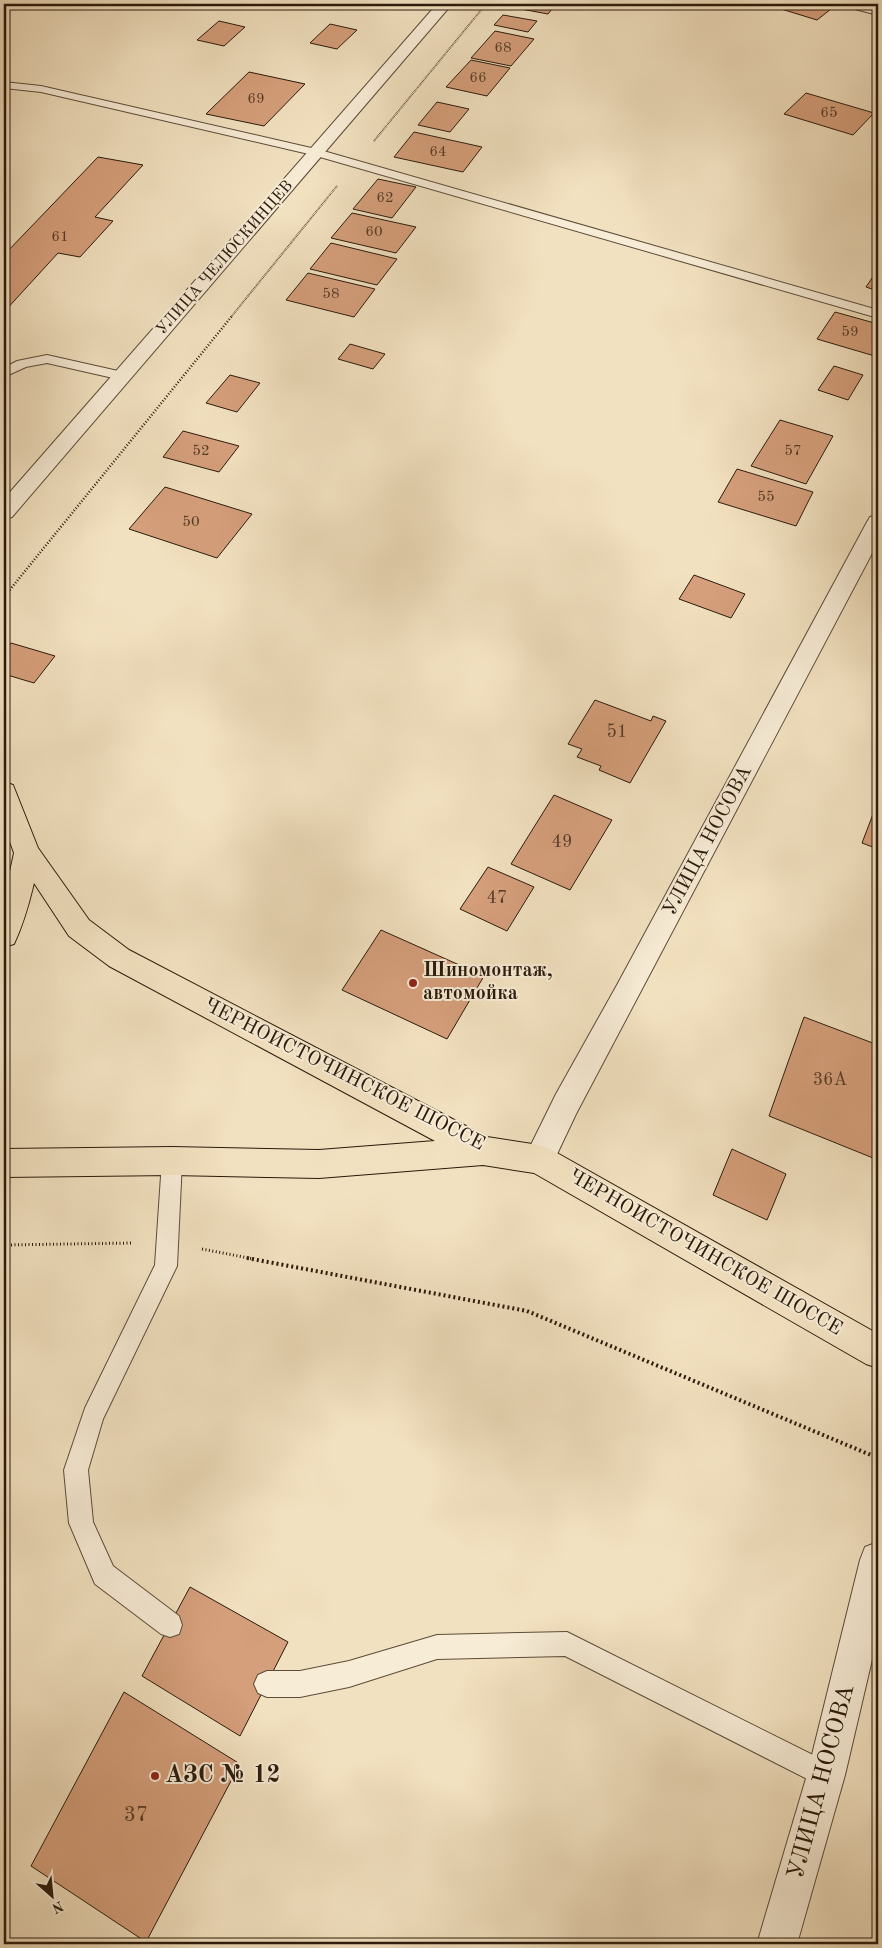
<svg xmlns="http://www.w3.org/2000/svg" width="882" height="1948" viewBox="0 0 882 1948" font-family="'Old Standard TT',serif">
  <rect width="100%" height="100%" fill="#f2e1c0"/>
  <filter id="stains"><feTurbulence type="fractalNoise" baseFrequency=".004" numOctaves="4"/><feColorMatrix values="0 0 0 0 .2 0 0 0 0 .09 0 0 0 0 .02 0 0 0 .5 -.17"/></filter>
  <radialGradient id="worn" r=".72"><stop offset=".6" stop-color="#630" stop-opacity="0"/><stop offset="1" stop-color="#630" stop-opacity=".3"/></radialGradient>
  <path fill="#d59f7b" stroke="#2a1a0c" d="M312 4H339L334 9Z
    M513 4H556L548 14 510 7Z
    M765 4H833L836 5 817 20Z
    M503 15 537 21 528 32 494 25Z
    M219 21 245 27 224 46 197 40Z
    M330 24 357 30 337 49 310 43Z
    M495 31 534 39 511 66 471 58Z
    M471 60 510 68 487 96 446 87Z
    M249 72 305 84 264 126 206 114Z
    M806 93 874 113 853 135 784 114Z
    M437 102 469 109 450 132 418 125Z
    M414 132 482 147 463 172 394 157Z
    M98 157 143 165 95 217 113 221 80 257 58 253 4 312V255Z
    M378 179 416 187 392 218 353 209Z
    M352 213 416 227 396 253 331 238Z
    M331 243 397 259 377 285 310 269Z
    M878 269V291L866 287Z
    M308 273 375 289 354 317 286 300Z
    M835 312 878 324V357L817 339Z
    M350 344 385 354 373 369 338 359Z
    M834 366 863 375 848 400 818 390Z
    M230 375 260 383 237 412 206 403Z
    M780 420 833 436 806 484 751 466Z
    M183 431 239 446 219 472 163 457Z
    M737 469 813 492 796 526 718 502Z
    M165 487 252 514 217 558 129 529Z
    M694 575 745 594 731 618 679 599Z
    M11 643 55 656 34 683 4 674V652Z
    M595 700 651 721 653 716 666 721 630 783 599 770 601 766 577 757 582 749 568 744Z
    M554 795 612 820 570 890 511 864Z
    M878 801V849L862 843Z
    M488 867 534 887 507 931 460 909Z
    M381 930 484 976 447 1039 342 990Z
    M804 1017 878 1045V1160L769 1116Z
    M732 1149 786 1174 767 1220 713 1195Z
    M190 1587 288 1642 240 1736 142 1676Z
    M124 1692 240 1764 146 1942 31 1866Z"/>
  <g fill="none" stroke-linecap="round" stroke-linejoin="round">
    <g stroke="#5c4c39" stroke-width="2">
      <path id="service" d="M4 82 41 86 320 150 878 310V318L313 155 41 92 4 88Z
        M47 355 127 373 129 376 122 380 47 363 26 367 4 377V368L17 361Z
        M172 1151 179 1154 182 1161 177 1266 103 1419 88 1470 93 1522 113 1566 179 1616 182 1625 179 1634 170 1637 161 1634 95 1584 69 1523 64 1470 85 1408 155 1265 162 1161 165 1154Z
        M567 1632 835 1766 839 1775 835 1784 826 1788 817 1784 565 1656 437 1659 349 1687 300 1697H267L258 1693 254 1684 258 1675 267 1671H300L349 1661 437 1635Z"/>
    </g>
    <g stroke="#5c4c39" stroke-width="2">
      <path id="minor" d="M845 4H868L878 7V15L847 7Z
        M878 1542V1634L845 1775 797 1944H757L807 1775 860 1560 865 1547Z"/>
    </g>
    <g stroke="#5c4c39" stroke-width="2">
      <path id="tertiary" d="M437 4H452L12 517 4 519V499Z
        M878 515V542L576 1114 550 1169 539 1173 528 1169 524 1159 556 1094 617 985 867 522 870 517Z"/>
    </g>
    <g stroke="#2a1a0c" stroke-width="2">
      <path id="primary" d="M4 782 13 785 38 848 89 920 129 950 487 1137 539 1145 550 1149 878 1334V1368L866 1364 534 1173 483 1165 319 1178 172 1175 4 1177V1149L172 1147 319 1150 435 1141 109 966 69 936 34 883C29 904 23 925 14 944L4 947V899L14 853 4 825Z"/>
    </g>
    <path stroke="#2a1a0c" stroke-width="2" stroke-dasharray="0.5 1" stroke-linecap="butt" d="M374 141 486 4
      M231 317 337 186"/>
    <path stroke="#2a1a0c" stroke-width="2.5" stroke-dasharray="1 2" stroke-linecap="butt" d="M4 597 232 316"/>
    <path stroke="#2a1a0c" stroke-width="3" stroke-dasharray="1 2.5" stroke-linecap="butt" d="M4 1245 133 1243
      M202 1249 254 1259"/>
    <path stroke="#2a1a0c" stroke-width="4" stroke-dasharray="2 3" stroke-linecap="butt" d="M247 1258 527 1311 878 1458"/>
    <use href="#service" fill="#f7ecd6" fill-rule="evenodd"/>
    <use href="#minor" fill="#f7ecd6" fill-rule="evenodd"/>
    <use href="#tertiary" fill="#f7ecd6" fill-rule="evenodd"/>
    <use href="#primary" fill="#f2e1c0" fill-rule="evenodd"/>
  </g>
  <g fill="#8f2418" stroke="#f7ecd6" stroke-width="2">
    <circle cx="413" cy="983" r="5"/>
    <circle cx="155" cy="1776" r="5"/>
  </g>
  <g text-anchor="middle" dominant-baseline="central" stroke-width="4" stroke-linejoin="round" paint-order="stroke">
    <g font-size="15" fill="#553b28">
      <text x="503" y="48">68</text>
      <text x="478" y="78">66</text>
      <text x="256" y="99">69</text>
      <text x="829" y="113">65</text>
      <text x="438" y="152">64</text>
      <text x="385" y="198">62</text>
      <text x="374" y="232">60</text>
      <text x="60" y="237">61</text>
      <text x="331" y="294">58</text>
      <text x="850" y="332">59</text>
      <text x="201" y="451">52</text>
      <text x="793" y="451">57</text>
      <text x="766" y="497">55</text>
      <text x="191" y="522">50</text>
    </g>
    <g font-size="16" fill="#2a1a0c" stroke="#f7ecd6">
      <text transform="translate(225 258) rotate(-49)">УЛИЦА ЧЕЛЮСКИНЦЕВ</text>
    </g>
    <g font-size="18" fill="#553b28">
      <text x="617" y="732">51</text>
      <text x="562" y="842">49</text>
      <text x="497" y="898">47</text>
      <text x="830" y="1080">36А</text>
    </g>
    <g font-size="20" fill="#2a1a0c" stroke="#f7ecd6">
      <text transform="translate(708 841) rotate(-62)">УЛИЦА НОСОВА</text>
      <text transform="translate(344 1075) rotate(27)">ЧЕРНОИСТОЧИНСКОЕ ШОССЕ</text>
      <text transform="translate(705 1253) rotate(30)">ЧЕРНОИСТОЧИНСКОЕ ШОССЕ</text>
    </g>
    <g font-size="20" font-weight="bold" fill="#2a1a0c" stroke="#f7ecd6" text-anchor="start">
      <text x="423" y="971">Шиномонтаж,<tspan x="423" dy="23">автомойка</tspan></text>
    </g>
    <g font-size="21" fill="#553b28">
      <text x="136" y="1815">37</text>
    </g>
    <g font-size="24" font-weight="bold" fill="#2a1a0c" stroke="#f7ecd6" text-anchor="start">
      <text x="165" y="1776">АЗС № 12</text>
    </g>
    <g font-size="24" fill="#2a1a0c" stroke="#f7ecd6">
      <text transform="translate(822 1782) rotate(-75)">УЛИЦА НОСОВА</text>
    </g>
  </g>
  <rect width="882" height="1948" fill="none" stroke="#f2e1c0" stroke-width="20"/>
  <rect x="5" y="5" width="872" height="1938" fill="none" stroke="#2a1a0c" stroke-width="2.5"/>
  <rect x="10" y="10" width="862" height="1928" fill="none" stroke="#2a1a0c"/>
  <g transform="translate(52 1896) rotate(153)" stroke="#f7ecd6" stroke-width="4" paint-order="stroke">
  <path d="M0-4L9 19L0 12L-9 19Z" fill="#2a1a0c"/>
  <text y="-8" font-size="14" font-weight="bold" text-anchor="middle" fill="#2a1a0c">N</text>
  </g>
  <rect width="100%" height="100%" filter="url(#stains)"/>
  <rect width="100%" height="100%" fill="url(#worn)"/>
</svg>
